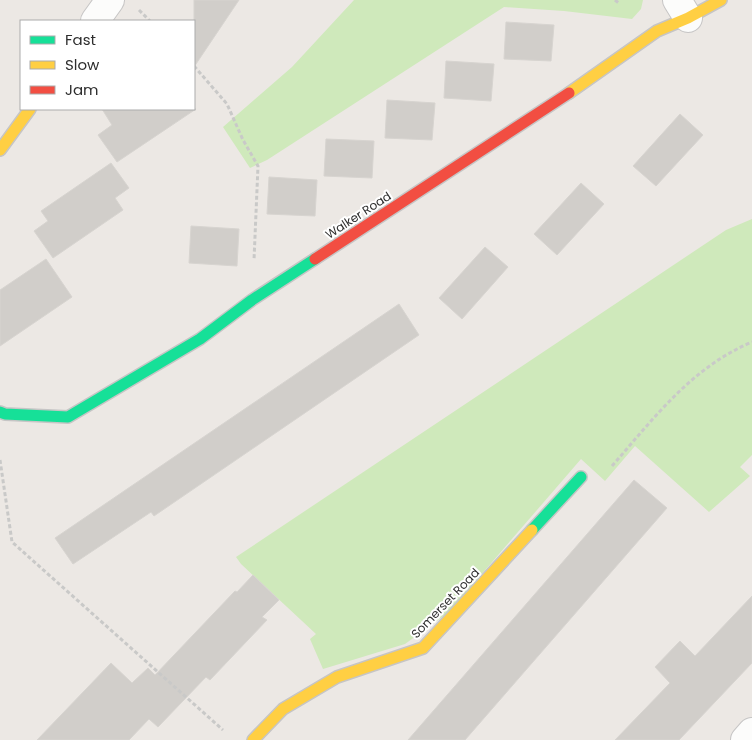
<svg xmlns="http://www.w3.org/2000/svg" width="752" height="740" viewBox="0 0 752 740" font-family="Poppins,sans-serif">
  <rect width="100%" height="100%" fill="#ece8e4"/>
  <path fill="#cfe9bb" d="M354 0H643L641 9 632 19 564 11 504 7 267 160 250 168 223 127 292 67Z
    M752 219V455L740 467 750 476 709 512 635 446 605 481 581 459 449 612 405 644 323 669 310 639 316 634 241 564 236 557 726 230Z"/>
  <path fill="#d1ceca" stroke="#d7d4d0" d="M194 0H239L194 67Z
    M506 22 554 25 551 61 504 59Z
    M446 61 494 64 491 101 444 98Z
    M387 100 435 103 432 140 385 138Z
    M102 109H196L117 162 98 135 112 125Z
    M680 114 703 135 656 186 633 166Z
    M326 139 374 141 372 178 324 176Z
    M111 163 129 188 115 198 123 210 53 258 34 231 48 221 41 211Z
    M269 177 317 180 315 216 267 214Z
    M581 183 604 204 557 255 534 234Z
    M191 226 239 229 237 266 189 263Z
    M485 247 508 267 462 319 439 298Z
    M46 259 72 297 0 346V290Z
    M399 304 419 335 154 516 151 512 73 564 55 538Z
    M634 480 667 508 465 740H408Z
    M253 575 279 600 262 617 267 620 210 680 206 677 158 727 149 719 129 740H37L111 663 132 683 148 668 155 675 235 591 237 592Z
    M752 596V663L679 740H615L670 683 655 667 680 641 695 656Z"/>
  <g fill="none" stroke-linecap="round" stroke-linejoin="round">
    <g stroke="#c6c5c5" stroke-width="30">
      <path id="street" d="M677 0 688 18
        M95 21 110 0
        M745 740 752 732"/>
    </g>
    <g stroke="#c6c5c5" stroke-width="14">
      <path id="fast" d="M0 412 5 414 68 417 200 339 252 300 315 259
        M532 530 581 477"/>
    </g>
    <g stroke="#c6c5c5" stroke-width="14">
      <path id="slow" d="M569 93 657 31 688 18 721 0
        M0 150 30 109
        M253 740 283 709 337 677 423 648 532 530"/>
    </g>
    <g stroke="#c6c5c5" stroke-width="14">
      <path id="jam" d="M315 259 569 93"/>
    </g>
    <path stroke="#c9c9c8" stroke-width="3" stroke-dasharray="4 2.5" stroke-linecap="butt" d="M615 0 620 4
      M139 10 150 21
      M194 66 227 104 243 140 258 166 254 260
      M0 460 12 542 223 730
      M612 466C654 418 692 367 752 342"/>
    <use href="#street" stroke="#fcfcfb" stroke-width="28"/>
    <use href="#fast" stroke="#16e098" stroke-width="11"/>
    <use href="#slow" stroke="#ffcf43" stroke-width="11"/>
    <use href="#jam" stroke="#f24e42" stroke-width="11"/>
  </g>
  <g text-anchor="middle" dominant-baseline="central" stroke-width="4" stroke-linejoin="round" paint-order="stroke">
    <g font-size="12" fill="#2e2e2e" stroke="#fff">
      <text transform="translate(358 215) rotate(-33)">Walker Road</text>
      <text transform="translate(445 603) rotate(-46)">Somerset Road</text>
    </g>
  </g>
  <rect x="20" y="20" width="175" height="90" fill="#ffffff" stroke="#ababab"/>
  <rect x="30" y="36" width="25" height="8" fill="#16e098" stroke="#ababab"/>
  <text x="65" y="45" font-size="15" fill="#2e2e2e">Fast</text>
  <rect x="30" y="61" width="25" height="8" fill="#ffcf43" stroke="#ababab"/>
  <text x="65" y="70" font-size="15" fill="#2e2e2e">Slow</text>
  <rect x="30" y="86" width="25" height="8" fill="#f24e42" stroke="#ababab"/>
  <text x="65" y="95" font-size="15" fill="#2e2e2e">Jam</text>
</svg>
